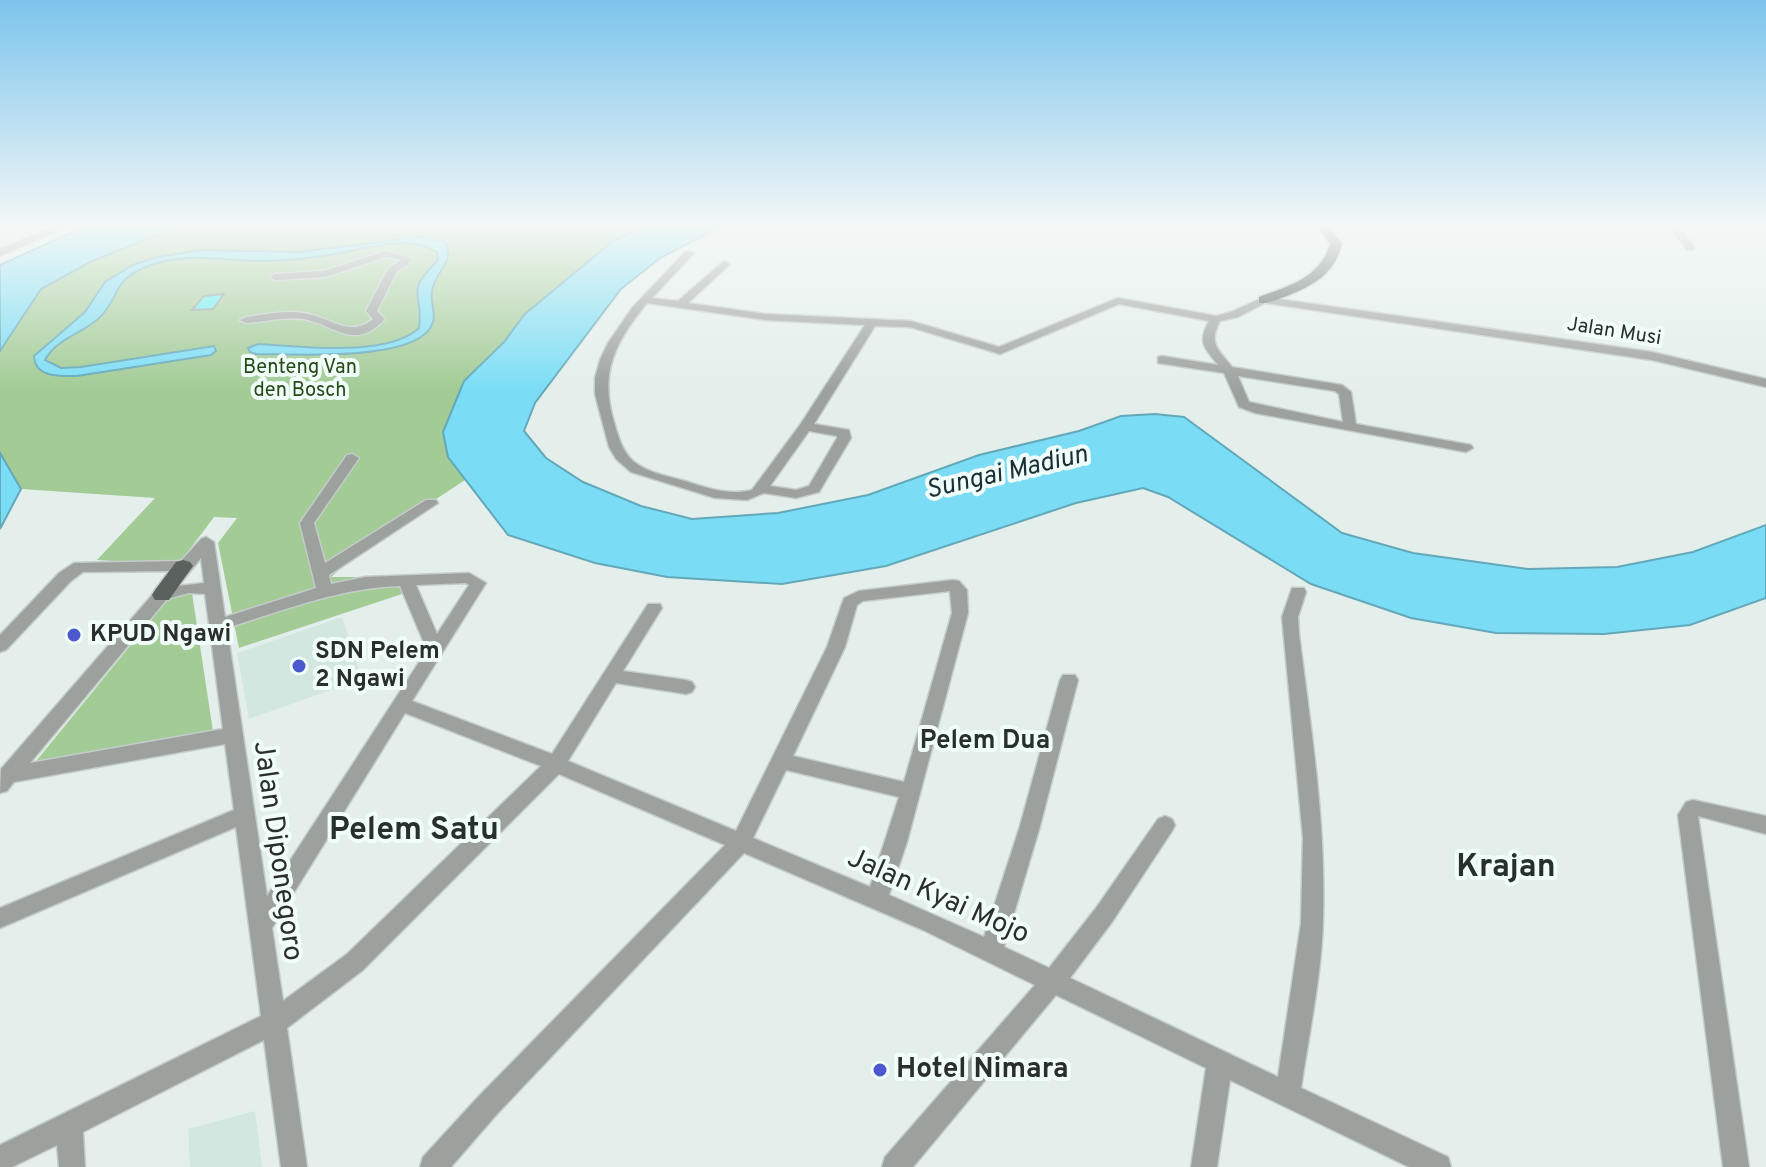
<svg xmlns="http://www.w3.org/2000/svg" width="1766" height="1167" viewBox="0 0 1766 1167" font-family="Overpass,sans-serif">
  <rect width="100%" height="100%" fill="#e4efec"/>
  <path fill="#d3e7e1" d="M342 617 362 679 249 719 237 653Z
    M255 1111 262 1167H190L188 1129Z"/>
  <path fill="#a2cb95" d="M179 226H645L613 241 525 314 504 342 464 381 448 457 465 480 374 540 331 577H401L408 592 239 648 218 543 237 518 214 517 178 565 97 560 155 498 21 489 0 453V351L41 289 90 262Z
    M192 593 214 738 28 771 170 597Z"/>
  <path fill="#7bddf5" stroke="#63a8b9" stroke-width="2" d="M86 226H179L90 262 41 289 0 351V265Z
    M645 226H722L660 258 621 289 535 403 524 431 546 458 583 482 641 506 692 519 778 513 868 495 979 455 1079 431 1121 416 1155 414 1184 417 1342 533 1413 553 1528 569 1617 567 1693 552 1766 525V598L1690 625 1604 634 1496 633 1411 618 1311 584 1168 497 1143 488 1076 503 886 566 782 584 667 577 595 563 508 535 448 457 443 432 464 381 504 342 525 314 613 241Z
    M419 237 444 241C457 263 435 270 432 291 430 301 436 313 433 322 422 363 290 354 256 354L250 352 248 348 258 344C300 346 387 358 419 328 424 290 403 295 438 260L437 252C415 237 384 244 359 249 329 256 299 260 268 261 226 262 187 250 146 267 110 281 120 300 98 319 81 334 56 339 45 360L61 368 81 367 214 346 216 351 211 355 77 376C60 376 35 378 34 356L85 312 105 282 133 265 153 258 200 250 299 252Z
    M0 453 21 489 0 529Z"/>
  <path fill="#60f1f3" stroke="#95a0a0" stroke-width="2" d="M224 294 213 309 192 310 204 296Z"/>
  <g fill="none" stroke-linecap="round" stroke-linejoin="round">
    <g stroke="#c3ccca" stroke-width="3">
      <path id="minor" d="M55 226H68L0 256V249Z
        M1669 226H1678L1695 248 1693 250H1687Z
        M385 251 412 258 407 266 397 271 377 311 385 319C354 352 336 325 303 319 285 316 265 322 246 323L240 320 246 317C264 315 284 310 303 313 329 316 349 339 373 319L366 311 388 269 401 260 386 257 325 277 275 280 270 277 275 274 324 271Z
        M686 251 694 253 652 298 678 301 724 261 729 264 728 266 688 303 765 314 911 321 999 347 1118 298 1216 316 1231 312 1264 297 1652 352 1766 379V387L1652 360 1265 303 1238 317 1220 321C1208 344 1218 349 1232 367L1342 385 1351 392 1356 424 1471 445 1473 448 1466 452 1255 413 1239 407 1224 373 1158 363V357L1162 356 1218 365C1204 347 1197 343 1209 321L1119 304 1000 354 910 327 875 326 814 424 849 430 851 438 819 492 796 498 764 493 747 500 715 498 631 472 616 459 609 447 595 394V378L600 360 608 343 632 308ZM647 303 765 320 865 325 800 425 752 490C729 496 707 488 685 481 668 476 647 473 633 461 622 451 618 436 614 422 599 373 615 342 647 303ZM1238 376 1335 391 1339 394 1343 422 1249 402ZM809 431 837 436V438L809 486 796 490 770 486Z
        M352 454 359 458 314 523 325 563 426 500H436L438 503 329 575 331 584 365 577 469 573 486 583 412 701 552 754 648 604H660L662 608 623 671 686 680 692 682 695 687 692 692 686 694 616 683 568 761 736 831 827 647 844 598 859 591 953 580 959 581 967 590 968 613 907 842 889 895 984 937 1020 826 1060 680 1063 675H1075L1078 680 1040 826 1004 947 1049 968 1096 908 1158 819 1165 816 1172 819 1175 825 1172 831 1112 922 1070 978 1278 1077 1301 923 1303 838 1282 617 1292 588H1304L1306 592 1298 617 1299 634C1311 729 1326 823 1323 919 1322 972 1309 1034 1301 1088L1448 1157 1451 1167H1409L1230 1080 1217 1167H1191L1206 1068 1056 995 913 1167H882L885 1157 1035 985 923 930 744 853 497 1114 451 1167H420L423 1157 479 1096 725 845 559 774 363 970 287 1028 307 1167H281L264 1040 83 1132 85 1167H59L57 1145 12 1167H0V1145L261 1016 236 827 0 928V908L234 810 225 744 14 782 7 791 0 793 1 769 173 571 83 572 71 581 6 650 0 652V635L59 573 74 563 181 561 201 539 206 537 214 542 225 617 316 588 300 523 347 455ZM201 558 204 583 178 586ZM466 583 469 585 437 634 416 585ZM400 586 427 650 267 896 227 628C284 610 340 588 400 586ZM950 591 952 613 904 782 793 756 845 647 857 605 863 601ZM189 593 205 594 223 729 30 763 167 599ZM405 713 541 766 347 954 283 1001 272 928ZM786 770 899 797 870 887 753 838Z
        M1693 800 1766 816V834L1698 816 1749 1167H1723L1678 815 1686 802Z"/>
    </g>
    <g stroke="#c3ccca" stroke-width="3">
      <path id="major" d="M1317 226H1329L1342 244C1334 275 1312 286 1284 297 1275 300 1268 304 1259 303V297C1289 286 1320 278 1330 244Z
        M183 560 190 562 193 566 190 570 169 600H155L152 595 155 590 176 562Z"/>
    </g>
    <use href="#minor" fill="#9da19e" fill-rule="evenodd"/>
    <use href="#major" fill="#5b625e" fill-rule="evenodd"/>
  </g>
  <linearGradient id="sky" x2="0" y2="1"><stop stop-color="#7cc4ed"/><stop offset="0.58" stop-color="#f3f8f6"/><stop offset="1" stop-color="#f3f8f6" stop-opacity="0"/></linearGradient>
  <rect width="1766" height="390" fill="url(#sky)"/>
  <g fill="#4c58cd" stroke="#f1fdf9" stroke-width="3">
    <circle cx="74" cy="635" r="8"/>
    <circle cx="299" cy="666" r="8"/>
    <circle cx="880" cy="1070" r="8"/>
  </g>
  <g text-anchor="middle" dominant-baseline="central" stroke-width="8" stroke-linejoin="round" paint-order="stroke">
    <g font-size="20" fill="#2a2e2d" stroke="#f1fdf9">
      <text transform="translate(1614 332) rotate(9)">Jalan Musi</text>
    </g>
    <g font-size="20" fill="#244a15" stroke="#f1fdf9">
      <text x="300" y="368">Benteng Van<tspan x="300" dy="23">den Bosch</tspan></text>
    </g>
    <g font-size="24" font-weight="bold" fill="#2a2e2d" stroke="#f1fdf9" text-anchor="start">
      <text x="90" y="635">KPUD Ngawi</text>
      <text x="315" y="652">SDN Pelem<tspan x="315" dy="28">2 Ngawi</tspan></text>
    </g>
    <g font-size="26" font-style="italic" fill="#182f35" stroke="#f1fdf9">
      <text transform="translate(1007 473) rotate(-13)">Sungai Madiun</text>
    </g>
    <g font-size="26" font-weight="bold" fill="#27302e" stroke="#f1fdf9">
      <text x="985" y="741">Pelem Dua</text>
    </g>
    <g font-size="28" fill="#2a2e2d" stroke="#f1fdf9">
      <text transform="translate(277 851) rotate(82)">Jalan Diponegoro</text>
      <text transform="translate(938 897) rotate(24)">Jalan Kyai Mojo</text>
    </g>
    <g font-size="28" font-weight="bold" fill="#2a2e2d" stroke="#f1fdf9" text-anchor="start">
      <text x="896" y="1070">Hotel Nimara</text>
    </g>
    <g font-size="32" font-weight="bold" fill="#27302e" stroke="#f1fdf9">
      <text x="414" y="831">Pelem Satu</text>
      <text x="1506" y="868">Krajan</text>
    </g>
  </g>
</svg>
